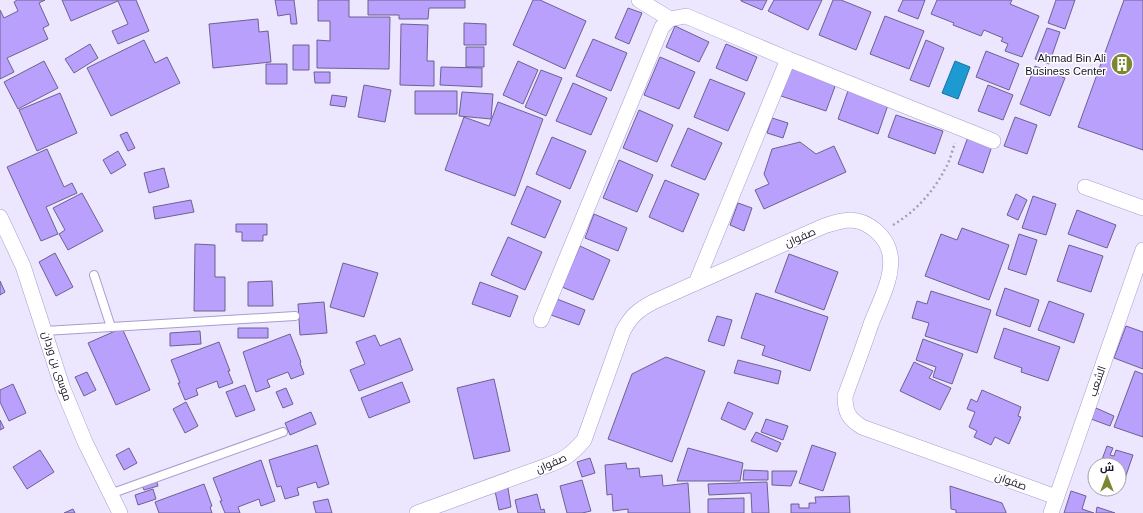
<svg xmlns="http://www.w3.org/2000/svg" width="1143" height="513" viewBox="0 0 1143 513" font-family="Arial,Cairo,sans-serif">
  <rect width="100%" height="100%" fill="#ece7fe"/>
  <path fill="#1e9ad3" stroke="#1c729f" d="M955 61 970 67 958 99 942 93Z"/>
  <path fill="#b8a0fc" stroke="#6d6191" d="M17 0H45L39 3 49 25 43 28 48 39 7 58 14 72 0 79V10L4 18 18 11 14 2Z
    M62 0H136L149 31 118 44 112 31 128 24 118 1 71 21Z
    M275 0H294L297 24H291L290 14 278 16Z
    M318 0H349V17H390L389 69 317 68V40L330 41V21H318Z
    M368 0H465V8H429L428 19H399V15H368Z
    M533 0H540L586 21 565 69 513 45Z
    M741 0H767L762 10 741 1Z
    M774 0H822L808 30 768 11Z
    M833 0H841L871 12 856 50 819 35Z
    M903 0H925L918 19 898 11Z
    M937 0H1012L1010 4 1039 16 1022 57 1005 51 1008 44 1001 41 1003 38 984 30 981 36 953 25 954 23 931 14Z
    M1056 0H1075L1065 29 1048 23Z
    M1124 0H1143V150L1078 127Z
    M628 8 642 13 629 44 615 38Z
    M885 16 924 31 909 69 870 54Z
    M258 19 259 32 268 31 271 62 213 68 209 24Z
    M464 23 486 24V45H464Z
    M401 24 428 25 427 61H434V86L400 85Z
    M675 26 709 42 699 62 666 47Z
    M1047 28 1060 32 1049 64 1035 59Z
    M593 39 627 53 611 91 576 76Z
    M144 40 155 63 167 57 180 83 111 116 87 68Z
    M926 40 944 48 929 87 910 80Z
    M90 44 98 58 74 73 65 59Z
    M726 44 757 57 747 81 716 68Z
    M293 45H309V70H293Z
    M466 47H484V67H466Z
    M986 51 1019 64 1009 90 976 77Z
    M660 57 695 72 679 109 644 95Z
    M44 61 58 88 18 109 4 82Z
    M518 61 538 70 523 104 503 95Z
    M266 64H287V84H266Z
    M792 66 837 81 826 111 781 96Z
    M1035 66 1065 78 1050 116 1020 104Z
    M441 67 482 68V87L440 85Z
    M541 70 562 78 546 116 525 107Z
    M314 72H330V83H315Z
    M710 79 745 93 728 131 694 117Z
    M573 83 607 98 591 135 556 121Z
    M364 85 391 90 385 122 358 117Z
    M988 85 1013 95 1003 120 978 111Z
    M849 88 889 102 878 134 838 119Z
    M415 91H457V114H415Z
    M462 92 493 94 491 119 459 116Z
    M60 93 77 133 37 151 19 110Z
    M332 95 347 97 345 107 330 105Z
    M498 102 543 119 515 196 445 170 464 117 489 126Z
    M639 110 673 125 657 162 623 148Z
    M896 115 943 131 935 154 888 137Z
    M1015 117 1037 125 1027 154 1004 146Z
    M772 118 788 123 783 138 767 133Z
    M688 128 722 143 705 180 671 166Z
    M127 132 135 148 128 151 120 135Z
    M552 137 586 151 570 189 536 174Z
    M968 137 992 146 983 173 958 164Z
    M800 142 816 154 834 146 846 172 764 209 755 190 769 184 764 174 772 149Z
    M47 149 64 187 72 183 77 193 46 207 58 234 41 241 7 167Z
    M118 151 126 165 111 174 103 160Z
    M619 160 653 175 637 212 603 198Z
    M164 168 169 187 149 193 144 173Z
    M665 180 699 194 683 232 649 217Z
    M527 186 561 201 545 238 511 224Z
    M82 193 103 231 68 250 59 234 65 230 53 208Z
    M1016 194 1027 200 1018 220 1007 215Z
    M1033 196 1056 204 1046 235 1022 228Z
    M191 200 194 212 155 219 153 207Z
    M738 203 752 208 744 231 730 225Z
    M1077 210 1116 225 1107 248 1068 234Z
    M594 214 627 228 618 251 585 238Z
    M236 224H267V235H263V241H242V232H236Z
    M962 228 1009 245 989 300 925 276 941 234 957 240Z
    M1019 234 1037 240 1026 275 1008 269Z
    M508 237 542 252 525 290 491 275Z
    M195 244 215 245V277H225V311H194Z
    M1069 245 1103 256 1091 292 1057 281Z
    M580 246 610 260 593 300 562 287Z
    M55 253 73 287 56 296 39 262Z
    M789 254 838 272 824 310 775 292Z
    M343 263 378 273 364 317 330 307Z
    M0 281 5 292 0 295Z
    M272 281 273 306H248V282Z
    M480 282 518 296 510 317 472 304Z
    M1005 288 1039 300 1030 327 996 315Z
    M931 291 991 310 977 353 925 336 929 323 912 318 917 301 927 304Z
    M756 293 828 317 810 371 762 355 765 346 741 338Z
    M557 299 585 310 579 325 551 315Z
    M1049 301 1084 314 1074 343 1038 330Z
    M324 302 327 333 300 335 298 304Z
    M717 316 732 320 724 346 708 341Z
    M1126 326 1143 332V369L1114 358Z
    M122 328 150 390 116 405 88 343Z
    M238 328H268V338H238Z
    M1004 328 1060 347 1048 381 1021 372 1022 368 994 358Z
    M200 331 201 344 170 346V333Z
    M290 334 301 362 300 363 304 374 291 379 288 372 267 380 270 387 256 392 243 352Z
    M375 335 380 346 400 338 413 370 359 391 350 370 365 364 356 342Z
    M923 339 963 354 952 384 933 377 936 367 916 360Z
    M219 342 230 371H228L233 383 219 388 217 381 196 389 198 395 185 400 178 383H180L171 360Z
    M666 357 705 371 672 462 608 439 632 374Z
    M738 360 781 371 778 384 734 373Z
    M914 362 933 371 929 378 951 388 940 410 900 391Z
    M1135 371 1143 374V437L1114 427Z
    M87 372 96 390 84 396 75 377Z
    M494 379 510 451 474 459 457 388Z
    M402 382 410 402 369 418 361 398Z
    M13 384 26 413 9 421 0 402V390Z
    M245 385 255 410 236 417 226 392Z
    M286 388 293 404 283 408 276 392Z
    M982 390 1021 407 1018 416 1021 417 1009 444 995 437 991 445 974 437 977 431 969 427 975 412 967 409 971 399 977 402Z
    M186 402 198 426 185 433 173 409Z
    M728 402 753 413 745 430 721 419Z
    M1096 408 1114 416 1110 426 1091 419Z
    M311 412 316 424 290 435 285 423Z
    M766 419 788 426 783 440 761 432Z
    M0 420 4 428 0 430Z
    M756 432 781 443 777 452 751 441Z
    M317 445 329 484 318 488 316 482 297 488 299 495 285 499 281 486 277 487 269 460Z
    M812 445 836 453 823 491 799 483Z
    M1107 446 1113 448 1110 455 1114 456 1116 450 1133 455 1121 490 1118 489 1119 465H1100Z
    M129 448 137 463 124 470 116 455Z
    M688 448 743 463 740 481H677Z
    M40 450 54 472 27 489 13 467Z
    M590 458 595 473 582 477 577 462Z
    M261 460 275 501 261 506 259 499 238 507 240 513H225L220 501H222L213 478Z
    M626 463 627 469 639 468 640 477 662 475 663 486 688 483 690 513H628V509L613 511 612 494 607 495 605 465Z
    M744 470 768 471V480H743Z
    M772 471H797L791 486 772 485Z
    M156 479 158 486 144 490 141 483Z
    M582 480 591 511 582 513H567L560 486Z
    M767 482 769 513H752L751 493 709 495 708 484Z
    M204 484 212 506 210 507 212 513H159L155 502Z
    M950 486 1002 503 1006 512V513H956V510L951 509Z
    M508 488 511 507 499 510 495 491Z
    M153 489 156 499 138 505 135 495Z
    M1071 491 1086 496 1082 509 1094 513H1064Z
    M537 494 541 510 544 509 545 513H518L515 500Z
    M849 496 850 513H791V504H799V508H809V503H816L815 497Z
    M744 498V513H708V499Z
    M328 499 332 513H316L313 502Z
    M1097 507 1115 513H1096Z
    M73 509 75 513H64Z"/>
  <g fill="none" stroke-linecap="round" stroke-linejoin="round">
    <g stroke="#a99cd0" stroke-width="10">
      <path id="service" d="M94 275 111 327
        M45 331 295 316
        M110 494 283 432"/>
    </g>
    <g stroke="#a99cd0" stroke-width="16">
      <path id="minor" d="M639 0 670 19
        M1085 187 1143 208
        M0 217 23 266 63 389 85 442 120 513
        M696 283 788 59 993 141
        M541 320 662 27 670 19 686 16 788 59
        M417 513 546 466C565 459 571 455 584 440L623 331C631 316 638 310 653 302L824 226C833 223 842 220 851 220 869 221 887 237 890 254 894 277 879 303 871 324 863 348 854 372 845 396 845 412 848 418 862 427L1056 497
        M1051 513 1143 250"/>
    </g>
    <path stroke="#a49fb4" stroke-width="2.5" stroke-dasharray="2 3" stroke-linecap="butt" d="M893 225C915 212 934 191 945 169 950 161 952 151 955 143"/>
    <use href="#service" stroke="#fff" stroke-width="8"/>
    <use href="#minor" stroke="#fff" stroke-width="15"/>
  </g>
  <defs>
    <g id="building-disc" transform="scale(1.15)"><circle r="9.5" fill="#7d8633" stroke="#fff"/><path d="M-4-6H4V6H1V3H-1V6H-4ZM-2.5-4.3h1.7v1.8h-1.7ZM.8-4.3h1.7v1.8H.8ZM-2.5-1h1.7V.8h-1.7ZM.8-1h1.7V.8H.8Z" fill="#fff"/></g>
  </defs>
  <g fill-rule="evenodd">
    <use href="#building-disc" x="1122" y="64"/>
  </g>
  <g text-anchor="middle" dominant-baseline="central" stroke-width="3" stroke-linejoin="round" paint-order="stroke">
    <g font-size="11" fill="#191427" stroke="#fff" text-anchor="end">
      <text x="1106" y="58">Ahmad Bin Ali<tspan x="1106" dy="13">Business Center</tspan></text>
    </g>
    <g font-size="11" fill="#191427" stroke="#fff">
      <text transform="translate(800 237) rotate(-24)">صفوان</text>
      <text transform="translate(57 366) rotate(72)">موسى بن وردان</text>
      <text transform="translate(1097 381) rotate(-71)">الشعب</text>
      <text transform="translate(551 463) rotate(-24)">صفوان</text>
      <text transform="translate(1011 481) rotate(20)">صفوان</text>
    </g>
  </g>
  <g transform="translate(1107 477)"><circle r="19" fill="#ffffff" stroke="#a3a1a9"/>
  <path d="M0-3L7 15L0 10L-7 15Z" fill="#7d8633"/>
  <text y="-6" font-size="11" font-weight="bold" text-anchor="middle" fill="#191427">ش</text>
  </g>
</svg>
